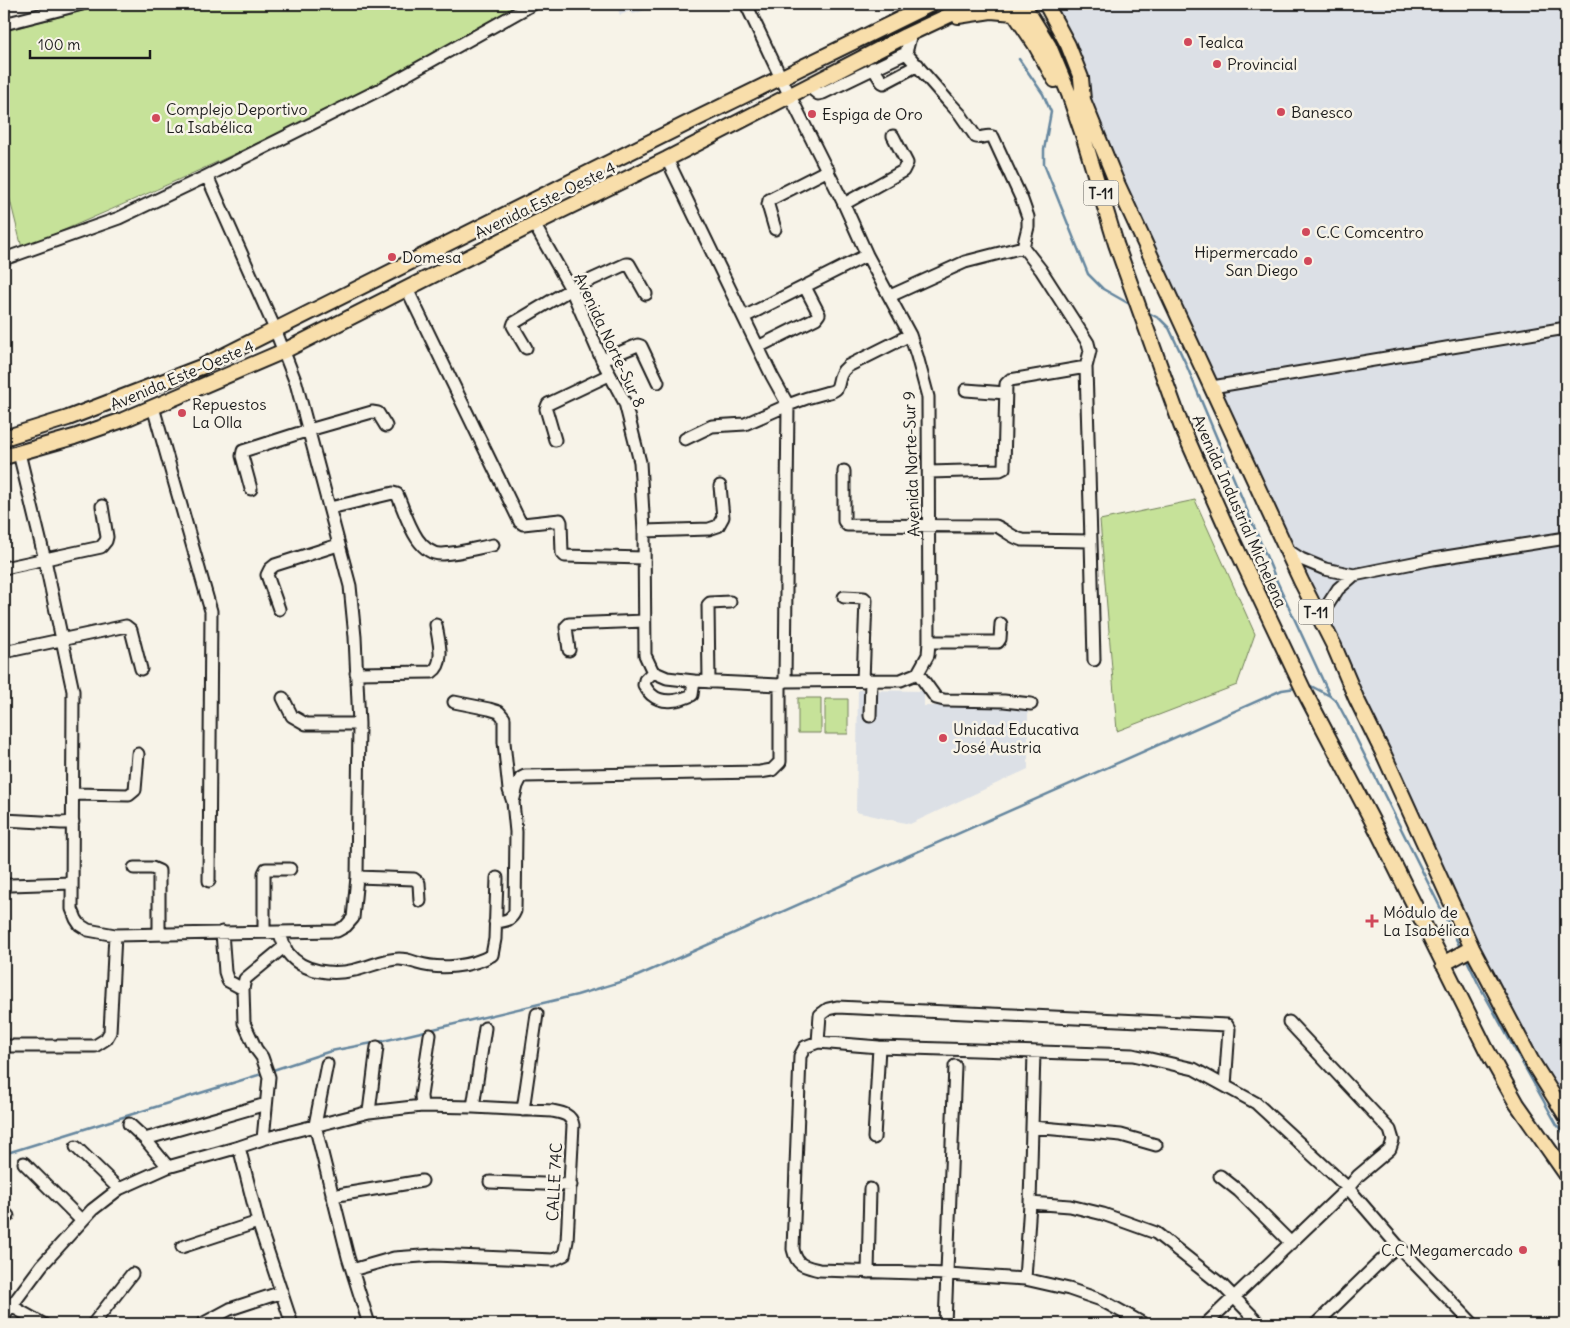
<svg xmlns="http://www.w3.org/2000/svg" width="1570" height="1328" viewBox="0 0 1570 1328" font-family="Delius,sans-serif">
  <rect width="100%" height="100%" fill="#f7f3e8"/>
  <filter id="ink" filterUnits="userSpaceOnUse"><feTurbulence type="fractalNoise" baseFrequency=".02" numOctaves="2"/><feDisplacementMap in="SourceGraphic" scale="10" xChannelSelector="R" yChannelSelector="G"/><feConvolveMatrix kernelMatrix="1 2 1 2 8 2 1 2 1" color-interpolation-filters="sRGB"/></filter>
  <g filter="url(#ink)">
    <path fill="#dce0e6" d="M616 4H664L633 14 631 11 620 15Z
      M1046 4H1566V1104L1500 1001 1212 387Z
      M858 690 924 691V706H1028V769L910 824 856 812Z"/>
    <path fill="#c6e299" stroke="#717f5a" d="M109 4H531C480 31 428 58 376 85 261 144 142 197 22 248L4 176V31Z
      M1195 500 1255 634 1237 685 1117 731 1100 520Z
      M798 698H821V733H798Z
      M825 699H848V734H825Z"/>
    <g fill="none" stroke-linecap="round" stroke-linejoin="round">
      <path stroke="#66879f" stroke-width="2.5" d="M1019 59 1043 94 1051 112 1044 150V164L1088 274 1103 289 1133 306
        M1145 311 1160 319 1169 328 1185 362 1275 577 1330 696 1337 702 1351 728 1461 949
        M1307 686H1311L1330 696
        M1465 956 1479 985 1557 1125 1566 1136
        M270 1071 331 1051 383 1041 577 995 633 978 1282 690 1296 688
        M4 1154 265 1073"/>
      <g stroke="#1c1c1c" stroke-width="15">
        <path id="minor" d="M4 24 82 4
          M906 53 948 101 960 114 976 137C982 139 987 134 993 137L1022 200 1028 217V227L1023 247
          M873 68 882 82 884 83 918 65
          M808 86 818 94 823 93 906 53 911 33
          M667 159 772 376 788 405C800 400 812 396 825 393 829 392 833 392 836 389 841 383 836 376 848 366L910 335
          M844 204 903 171 907 163 893 136
          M534 224 571 289 602 360 625 403 640 462 644 531 645 655 653 672 667 678 694 681 780 685 785 681 901 680 918 673 928 655 929 642 928 397 917 356 910 335 867 255 844 204 781 78 746 4
          M775 229 768 205 769 200 828 170
          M4 259 119 218 207 176 381 89 533 4
          M407 289 520 522 523 524 560 520 561 522 562 553 565 556 644 558
          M744 317 867 255
          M758 347 816 318 819 314 805 287
          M526 348 513 326 514 323 571 289 626 264H629L646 294
          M602 360 638 345 641 346 658 382
          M1212 387 1566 328
          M966 390 1006 393
          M153 407 211 611 209 881
          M685 439 712 426 745 424 788 405 785 681
          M555 440 546 409 548 404 609 375
          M19 453 45 560 73 691 72 909 76 919 80 925 88 930 115 935 337 931 346 926 353 918 357 877 359 724 355 637 350 586 296 383 275 329 207 176
          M844 471V521L847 525 996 526C1006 530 1012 538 1023 540L1091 541 1086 367 1090 351 1088 343 1041 270 1023 247 965 262 890 296
          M929 472 1000 470 1004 468 1006 384 1010 380 1086 367
          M251 489 242 456 243 451 309 430 372 412 378 413 386 426
          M330 508 393 493 397 494C406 514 416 556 443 554 460 553 477 548 493 545
          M644 531 709 529 718 526 723 517 720 486
          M1091 541 1094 660
          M1287 550 1301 559 1325 569 1354 575 1433 559 1566 538
          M4 568 101 547 106 541 107 537 102 506
          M844 597 864 598 866 600 863 681
          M279 609 267 575 270 569 275 565 338 545
          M1323 627 1327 606 1338 589 1354 575
          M929 642H998L1000 639 1001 624
          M569 650 566 627 569 624 644 621
          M4 652 126 626 131 630 141 669
          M653 672 645 680 644 685C647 689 649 693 652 695 663 705 681 700 692 695L694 681
          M356 673 432 672C446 663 438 639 436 625
          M918 673 936 698 944 700 1004 701 1031 704
          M709 682 708 605 710 603 730 602
          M283 698 292 716 306 724H359
          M454 702 489 709 499 712 504 718V742L509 790 513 802
          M870 716 871 680
          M73 794 129 795 135 790 138 754
          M4 820 61 823 73 822
          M134 868H152L159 871V934
          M357 877 414 879 419 883 420 901
          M4 887 10 885 72 883
          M495 922C505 921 511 921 515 911L516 832 513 802 517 786 521 778 525 776 760 772 772 770 780 762V685
          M222 932 225 972 228 981 243 989
          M264 932V873L266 869H290
          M279 932C282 938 284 948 288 953 303 973 333 975 355 970 370 967 384 959 399 959 407 959 411 961 417 963 440 970 471 967 492 955L495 939 497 878
          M818 1042 820 1015 828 1009 837 1007 1227 1025 1229 1029 1225 1086
          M4 1046H95L106 1039 110 1032 115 935
          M1034 1052 1030 1203 1025 1279 1069 1289 1101 1300 1144 1324
          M327 1064 315 1125 348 1257 369 1324
          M422 1106 421 1096 430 1035
          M473 1107 485 1028
          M523 1110 537 1014
          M369 1112 377 1047
          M129 1124 145 1139 168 1167
          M1032 1127 1121 1135 1156 1145
          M874 1138 879 1047
          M145 1139 266 1104
          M263 1139 269 1077 262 1057 256 1049 244 1023 243 989 245 979 285 946
          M76 1147 119 1189
          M239 1147 258 1222 292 1324
          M24 1163 82 1221
          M1220 1176 1239 1191 1291 1243
          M490 1182 571 1185
          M332 1196 422 1181
          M1030 1203 1070 1206 1103 1214 1156 1233 1223 1286 1260 1324
          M4 1212 8 1216
          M182 1247 258 1222
          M868 1272 870 1189
          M1025 1279 948 1274 819 1270C803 1266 797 1266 793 1249L800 1056 805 1047 818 1042 879 1047 1133 1055 1194 1069 1256 1103 1348 1188 1398 1246 1473 1324
          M4 1302 43 1324
          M4 1316 42 1265 92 1210 119 1189 168 1167 239 1147 263 1139 369 1112 422 1106 473 1107 552 1111C562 1113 571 1114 573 1125L567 1241 564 1255 553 1260 435 1255 394 1258 352 1270
          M93 1324 132 1274
          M202 1324 230 1309 282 1292
          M945 1324 955 1066
          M1206 1324 1348 1188 1358 1176 1390 1149 1393 1140 1390 1130 1289 1022
          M1316 1324 1387 1255 1398 1246"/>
      </g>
      <g stroke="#1c1c1c" stroke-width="18">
        <path id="major" d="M1008 4 1035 44 1055 80
          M1023 4 1049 46 1069 94 1083 135 1116 244 1181 425 1224 522 1304 691 1377 830 1486 1049 1517 1104 1566 1174
          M1046 4 1068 45 1081 78 1083 100 1116 181 1301 581 1334 646 1356 698 1385 757 1472 948 1531 1060 1566 1116
          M958 16 991 11 1014 13
          M4 438 68 418 201 367 688 123 931 4
          M4 457 74 437 123 420 284 351 534 224 667 159 905 36 973 4
          M1443 964 1472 948"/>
      </g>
      <use href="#minor" stroke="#f7f3e8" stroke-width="11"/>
      <use href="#major" stroke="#f8deab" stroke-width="14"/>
    </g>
  </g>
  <g fill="#d1495b" stroke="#f7f3e8" stroke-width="2">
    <circle cx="1188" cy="42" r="5"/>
    <circle cx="1217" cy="64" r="5"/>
    <circle cx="1281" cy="112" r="5"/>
    <circle cx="812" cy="114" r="5"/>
    <circle cx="156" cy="118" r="5"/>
    <circle cx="1306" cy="232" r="5"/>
    <circle cx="392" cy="257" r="5"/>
    <circle cx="1308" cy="261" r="5"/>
    <circle cx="182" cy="413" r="5"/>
    <circle cx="943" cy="738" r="5"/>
    <path d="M1369.5 913.5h5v5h5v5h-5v5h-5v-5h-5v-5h5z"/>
    <circle cx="1523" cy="1250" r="5"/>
  </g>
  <g text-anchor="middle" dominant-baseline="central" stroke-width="5" stroke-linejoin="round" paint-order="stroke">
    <g fill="#f7f3e8" stroke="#5e5c59" stroke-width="1">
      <rect x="1083.5" y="180.5" width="35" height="25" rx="4"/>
      <rect x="1298.5" y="599.5" width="35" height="25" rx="4"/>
    </g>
    <g font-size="15" font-weight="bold" fill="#1c1c1c">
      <text x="1101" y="193">T-11</text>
      <text x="1316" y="612">T-11</text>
    </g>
    <g font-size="16" fill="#1c1c1c" stroke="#f7f3e8" text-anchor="start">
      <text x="1198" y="42">Tealca</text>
      <text x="1227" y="64">Provincial</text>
      <text x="166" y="109">Complejo Deportivo<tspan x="166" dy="18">La Isabélica</tspan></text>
      <text x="1291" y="112">Banesco</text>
      <text x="822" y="114">Espiga de Oro</text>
      <text x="1316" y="232">C.C Comcentro</text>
      <text x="1298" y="252" text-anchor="end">Hipermercado<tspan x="1298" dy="18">San Diego</tspan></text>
      <text x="402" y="257">Domesa</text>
      <text x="192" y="404">Repuestos<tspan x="192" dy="18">La Olla</tspan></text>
      <text x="953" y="729">Unidad Educativa<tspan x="953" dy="18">José Austria</tspan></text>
      <text x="1383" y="912">Módulo de<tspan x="1383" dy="18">La Isabélica</tspan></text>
      <text x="1513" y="1250" text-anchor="end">C.C Megamercado</text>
    </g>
    <g font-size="16" fill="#1c1c1c" stroke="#f7f3e8">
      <text transform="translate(545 200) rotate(-26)">Avenida Este-Oeste 4</text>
      <text transform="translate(610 340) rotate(65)">Avenida Norte-Sur 8</text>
      <text transform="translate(182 375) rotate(-23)">Avenida Este-Oeste 4</text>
      <text transform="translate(911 464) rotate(-92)">Avenida Norte-Sur 9</text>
      <text transform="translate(1240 511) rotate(66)">Avenida Industrial Michelena</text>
      <text transform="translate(554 1182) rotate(-87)">CALLE 74C</text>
    </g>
  </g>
  <rect width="1570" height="1328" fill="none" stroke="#f7f3e8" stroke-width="20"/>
  <rect x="10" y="10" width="1550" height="1308" fill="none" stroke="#1c1c1c" stroke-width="2" filter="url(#ink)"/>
  <path d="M30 50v8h120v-8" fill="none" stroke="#1c1c1c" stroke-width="2.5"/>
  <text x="38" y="50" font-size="15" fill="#1c1c1c" stroke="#f7f3e8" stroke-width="4" paint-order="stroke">100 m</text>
</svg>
